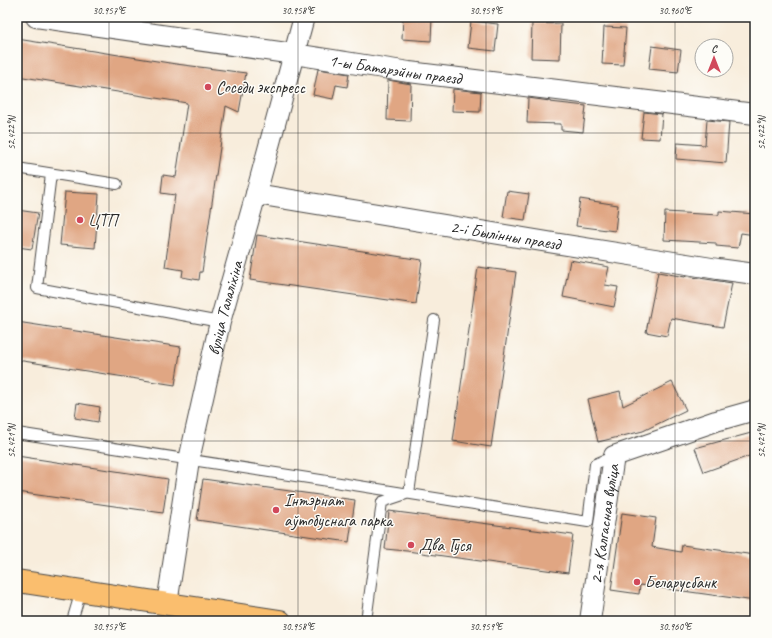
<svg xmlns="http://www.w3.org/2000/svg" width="772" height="638" viewBox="0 0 772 638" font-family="Caveat,sans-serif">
  <rect width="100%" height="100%" fill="#fdfcf7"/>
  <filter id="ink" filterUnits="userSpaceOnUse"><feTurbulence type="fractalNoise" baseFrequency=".025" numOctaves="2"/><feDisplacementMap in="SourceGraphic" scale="8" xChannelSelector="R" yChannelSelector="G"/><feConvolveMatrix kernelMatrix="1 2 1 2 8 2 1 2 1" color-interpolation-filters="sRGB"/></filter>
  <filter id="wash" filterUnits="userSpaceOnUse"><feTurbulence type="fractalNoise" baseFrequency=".012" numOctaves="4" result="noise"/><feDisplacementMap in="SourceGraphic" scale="16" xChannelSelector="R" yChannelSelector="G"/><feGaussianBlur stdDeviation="0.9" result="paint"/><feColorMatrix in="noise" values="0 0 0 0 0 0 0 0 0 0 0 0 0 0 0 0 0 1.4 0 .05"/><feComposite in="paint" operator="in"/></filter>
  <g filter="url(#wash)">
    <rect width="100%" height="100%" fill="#f8eddc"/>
    <g id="blocks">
      <path fill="#e0a683" d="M403 17H432L431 41 402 39Z
        M471 21 498 24 495 51 468 48Z
        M532 23 561 24 560 59 531 58Z
        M604 27 626 28 623 65 602 64Z
        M17 39 176 64 246 73 239 112 226 106 202 272H200L199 280 182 277 183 270 165 267 175 195 161 193 163 175 176 177 187 103 17 76Z
        M652 46 681 50 678 72 649 69Z
        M318 69 349 74 347 87 336 85 333 99 313 95Z
        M388 80 411 84 410 121 387 120Z
        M453 89 481 92 480 112 452 111Z
        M528 98 550 101V102L586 106 583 132 561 130V124L527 123Z
        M644 112 662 114 660 139 641 138Z
        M707 120 729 122 726 163 676 159 677 143 705 145Z
        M507 191 529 194 525 220 503 217Z
        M65 192 99 194 95 248 60 245Z
        M580 199 618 205 615 231 576 226Z
        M17 210 38 213 32 249 17 247Z
        M719 211 755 214V235L741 233 738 248 716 246V243L664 240 665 212 719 215Z
        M257 235 422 260 416 304 250 280Z
        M570 260 609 267 605 285 618 287 614 307 563 297Z
        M478 267 516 272 491 447 453 441Z
        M658 272 685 277 686 276 732 283 723 327 671 318 667 336 646 332Z
        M17 322 181 347 175 385 17 360Z
        M672 382 686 410 643 431 598 442 588 399 620 391 623 406Z
        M77 403 100 407 98 422 75 418Z
        M755 432V454L704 472 695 448Z
        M17 456 168 479 163 513 17 492Z
        M203 479 355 500 349 542 197 520Z
        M389 511 573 535 568 573 407 551 385 549Z
        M622 513 656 518 652 547 681 552 682 545 755 555V601L640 585 639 594 611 590Z"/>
    </g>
  </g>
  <g filter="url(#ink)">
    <use href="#blocks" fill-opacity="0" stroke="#4a4846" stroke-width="1"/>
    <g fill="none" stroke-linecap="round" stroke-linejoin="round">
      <g stroke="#4a4846" stroke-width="12">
        <path id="service" d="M17 168 117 184
          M51 174 37 288 220 322
          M17 433C207 463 398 491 588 522L595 464 614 456
          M72 621 81 591
          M366 621 382 502 409 493 434 320"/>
      </g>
      <g stroke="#4a4846" stroke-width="22">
        <g id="minor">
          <path id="s1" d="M36 17 294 54 409 72 755 114"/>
          <path id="s2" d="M256 194 554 243 718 269 755 274"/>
          <path id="s3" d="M167 604 189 460 220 322 256 194 304 17"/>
          <path id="s4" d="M590 621 614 456 716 421 755 410"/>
        </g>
      </g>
      <g stroke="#4a4846" stroke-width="24">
        <path id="primary" d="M17 581 280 621"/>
      </g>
      <use href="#service" stroke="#fff" stroke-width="10"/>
      <use href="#minor" stroke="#fff" stroke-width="20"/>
      <use href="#primary" stroke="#fabe6e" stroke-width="22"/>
    </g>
  </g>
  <path fill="none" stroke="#2b2b2b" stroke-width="1" stroke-opacity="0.45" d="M109 17V621M298 17V621M486 17V621M675 17V621M17 133H755M17 441H755"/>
  <g fill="#d1495b" stroke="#fdfcf7" stroke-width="1.5">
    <circle cx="208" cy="87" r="4"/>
    <circle cx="80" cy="220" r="4"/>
    <circle cx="276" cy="510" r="4"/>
    <circle cx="411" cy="545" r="4"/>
    <circle cx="637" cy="582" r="4"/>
  </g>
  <g text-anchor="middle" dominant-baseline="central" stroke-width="3" stroke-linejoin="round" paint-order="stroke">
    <g font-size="17" fill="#2b2b2b" stroke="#fdfcf7">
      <text stroke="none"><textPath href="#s1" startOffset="363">1-ы Батарэйны праезд</textPath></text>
      <text stroke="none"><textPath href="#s2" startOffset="253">2-і Былінны праезд</textPath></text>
      <text stroke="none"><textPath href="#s3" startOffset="302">вуліца Талаліхіна</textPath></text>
      <text stroke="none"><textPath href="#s4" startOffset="98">2-я Калгасная вуліца</textPath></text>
    </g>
    <g font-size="17" fill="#2b2b2b" stroke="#fdfcf7" text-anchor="start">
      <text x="216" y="87">Соседи экспресс</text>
      <text x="88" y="220">ЦТП</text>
      <text x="284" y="500">Інтэрнат<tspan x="284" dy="20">аўтобуснага парка</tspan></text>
      <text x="419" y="545">Два Гуся</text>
      <text x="645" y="582">Беларусбанк</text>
    </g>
  </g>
  <rect width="772" height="638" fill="none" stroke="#fdfcf7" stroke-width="44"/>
  <g transform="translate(714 58)"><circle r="19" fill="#fdfcf7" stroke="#a9a8a5"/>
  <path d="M0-3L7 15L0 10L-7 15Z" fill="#d1495b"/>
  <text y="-6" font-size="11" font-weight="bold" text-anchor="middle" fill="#2b2b2b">С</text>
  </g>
  <rect x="22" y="22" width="728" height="594" fill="none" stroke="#2b2b2b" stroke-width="1.5"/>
  <g font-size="10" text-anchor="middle" fill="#2b2b2b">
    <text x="109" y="14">30.957°E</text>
    <text x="298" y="14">30.958°E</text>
    <text x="486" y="14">30.959°E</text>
    <text x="675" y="14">30.960°E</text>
    <text transform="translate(11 133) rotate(-90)" y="4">52.422°N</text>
    <text transform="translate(761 133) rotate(-90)" y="4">52.422°N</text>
    <text transform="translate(11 441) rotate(-90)" y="4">52.421°N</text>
    <text transform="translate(761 441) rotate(-90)" y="4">52.421°N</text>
    <text x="109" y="630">30.957°E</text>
    <text x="298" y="630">30.958°E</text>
    <text x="486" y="630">30.959°E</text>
    <text x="675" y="630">30.960°E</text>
  </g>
</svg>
